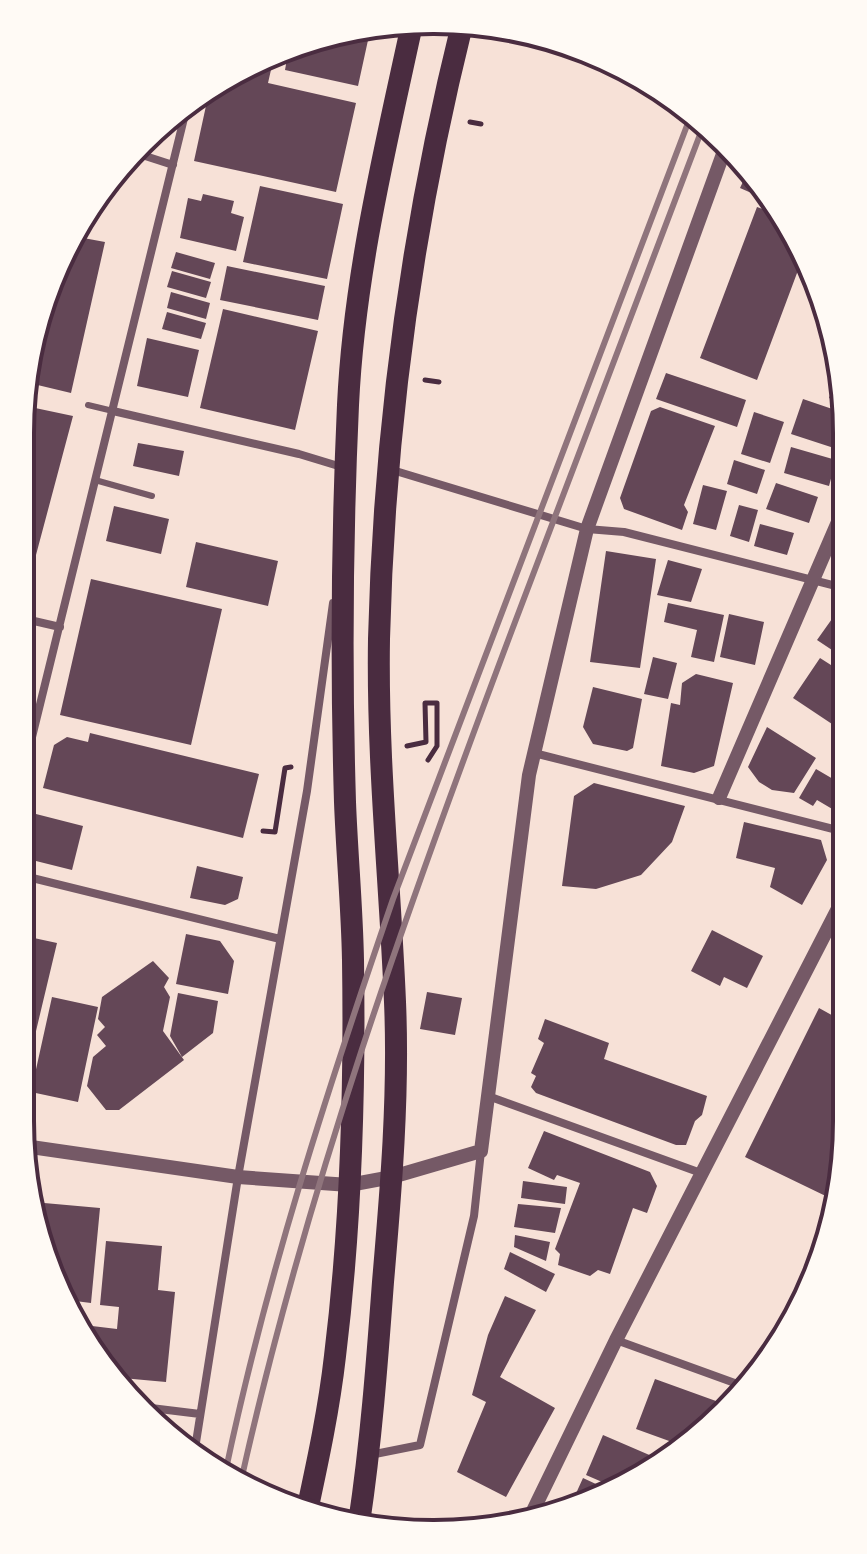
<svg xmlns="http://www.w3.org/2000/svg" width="867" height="1554" viewBox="0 0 867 1554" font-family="Figtree,sans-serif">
  <rect width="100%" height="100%" fill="#f7e1d7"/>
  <path fill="#644757" d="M370 31 358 86 285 70 288 53 327 34Z
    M273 61 268 83 356 103 336 192 194 161 209 92Z
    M749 169 762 185 777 204 740 188Z
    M260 186 343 204 327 279 243 262Z
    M203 194 234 201 231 213 244 217 236 251 180 238 188 198 201 201Z
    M757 207 784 217 803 257 757 380 700 358Z
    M82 219 78 237 105 242 71 393 25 382 34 326 76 226Z
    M176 252 215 263 210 279 171 268Z
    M227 266 325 286 318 320 220 300Z
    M172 271 211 282 206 298 167 287Z
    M171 292 210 303 206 319 167 308Z
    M825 301 831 327 817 322Z
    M223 309 318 331 295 430 200 408Z
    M167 312 206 323 201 339 162 329Z
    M147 338 199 350 188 397 137 386Z
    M666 373 746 400 737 427 656 399Z
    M838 376 844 380V404L829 398Z
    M803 399 844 413V439L840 450 791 434Z
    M21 405 73 416 28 585 21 583Z
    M660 407 715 426 684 505 688 512 682 530 624 509 620 498 651 411Z
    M754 412 784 422 770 463 741 454Z
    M138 443 184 451 179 476 133 466Z
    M791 447 836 460 829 486 784 473Z
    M734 460 765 470 757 494 727 484Z
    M776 483 818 497 809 523 766 509Z
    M703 485 727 491 716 530 693 524Z
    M739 505 758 510 749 542 730 536Z
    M114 506 169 519 161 554 106 541Z
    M760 524 794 533 787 555 754 546Z
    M196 542 278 561 268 606 186 587Z
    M606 551 656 559 640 668 590 662Z
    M668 560 702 569 691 602 657 595Z
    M91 579 222 609 191 745 60 715Z
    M668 603 724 615 714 662 691 657 697 630 664 622Z
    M839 609 844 612V638L835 652 817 640Z
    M729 614 764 622 755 665 720 657Z
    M653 657 677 663 668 699 644 694Z
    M820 658 845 674V711L835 726 793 698Z
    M696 674 733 683 714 766 694 773 661 766 671 703 680 705 682 683Z
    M593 687 642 699 633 748 627 751 593 744 583 727Z
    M767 727 816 758 794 793 772 790 759 782 748 767Z
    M90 733 259 774 243 838 43 788 54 745 67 737 88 742Z
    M845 751V780L832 772Z
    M816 769 845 786V810L842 809 839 813 817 800 813 806 799 798Z
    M594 783 685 806 672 842 641 875 596 889 562 886 574 796Z
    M36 814 83 826 72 870 36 861 28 846Z
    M744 822 821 840 827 860 802 905 770 887 775 868 736 858Z
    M197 866 243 877 238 899 225 905 190 898Z
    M712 930 763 956 747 988 724 977 720 986 691 971Z
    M186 934 220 941 234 961 228 994 176 984Z
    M20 935 57 943 21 1094H20Z
    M153 961 169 978 164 987 170 997 163 1031 184 1060 119 1110H106L87 1086 93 1057 106 1046 97 1035 105 1027 98 1019 102 997Z
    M427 992 462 998 455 1035 420 1029Z
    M178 993 218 1001 213 1033 182 1057 170 1036Z
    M52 997 98 1007 78 1102 31 1092Z
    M819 1008 846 1023V1147L836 1201 745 1157Z
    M545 1019 609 1043 604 1059 707 1096 702 1115 695 1121 686 1145H676L536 1093 531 1087 536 1076 531 1073 544 1043 538 1039Z
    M544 1131 650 1172 657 1186 647 1213 633 1208 610 1274 598 1270 590 1276 558 1265 560 1254 555 1249 580 1183 557 1175 554 1180 528 1168Z
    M523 1181 567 1187 565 1204 521 1198Z
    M33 1202 100 1208 91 1303 67 1300 42 1253Z
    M518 1204 561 1208 555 1233 514 1227Z
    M515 1235 550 1242 546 1261 514 1247Z
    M106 1241 162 1246 158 1290 175 1292 166 1382 111 1377 91 1344 92 1326 117 1329 119 1307 100 1305Z
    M510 1252 555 1274 546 1292 504 1269Z
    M505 1296 536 1310 500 1377 555 1408 506 1497 457 1472 486 1402 472 1395 488 1335Z
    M655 1379 727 1405 706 1432 683 1446 636 1429Z
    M603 1435 661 1460 616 1488 586 1475Z
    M583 1478 611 1491 591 1503 583 1505 573 1500Z"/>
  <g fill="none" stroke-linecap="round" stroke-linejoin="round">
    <path stroke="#4a2c40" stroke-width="5" d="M470 122 481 124
      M425 380 439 382
      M407 746 426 742 425 703H437V746L428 760
      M263 831 275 832 285 768 291 767"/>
    <path stroke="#755966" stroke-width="6" d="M88 405 113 411
      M95 480 152 496"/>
    <path stroke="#755966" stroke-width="8" d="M139 154 173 165
      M113 411 299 454 345 468
      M389 469 587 529 624 532 844 588
      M21 618 60 627
      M534 753 845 832
      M20 786 188 102
      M20 875 280 939
      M488 1096 701 1173
      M616 1340 743 1386
      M143 1407 200 1414
      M194 1455 238 1177 307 791 333 603
      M370 1455 420 1445 474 1216 481 1151"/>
    <path stroke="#755966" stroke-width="14" d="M719 798 844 508
      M24 1146 238 1177 349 1185 392 1177 481 1151 529 775 587 529 727 143
      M530 1517 616 1340 845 895"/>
    <path stroke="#4a2c40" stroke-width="22" d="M307 1511C318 1460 329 1409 335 1356 351 1226 355 1091 353 960 352 907 347 855 345 802 341 670 342 537 348 405 354 277 384 153 411 29
      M359 1523C371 1443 377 1363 383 1282 391 1189 399 1095 395 1002 390 881 377 761 379 639 384 432 412 226 462 25"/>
    <path stroke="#8f747c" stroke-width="6" d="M225 1474C266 1278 328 1088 393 899L691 115
      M241 1481C306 1189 407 909 512 630 576 461 640 293 704 124"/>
  </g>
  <path d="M0 0H867V1554H0ZM433 34H434A399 399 0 0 1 833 433V1121A399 399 0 0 1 434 1520H433A399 399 0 0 1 34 1121V433A399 399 0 0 1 433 34Z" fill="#fffaf5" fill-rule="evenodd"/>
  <path fill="none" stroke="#4a2c40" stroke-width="4" d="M433 34H434A399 399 0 0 1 833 433V1121A399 399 0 0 1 434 1520H433A399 399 0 0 1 34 1121V433A399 399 0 0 1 433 34Z"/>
</svg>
